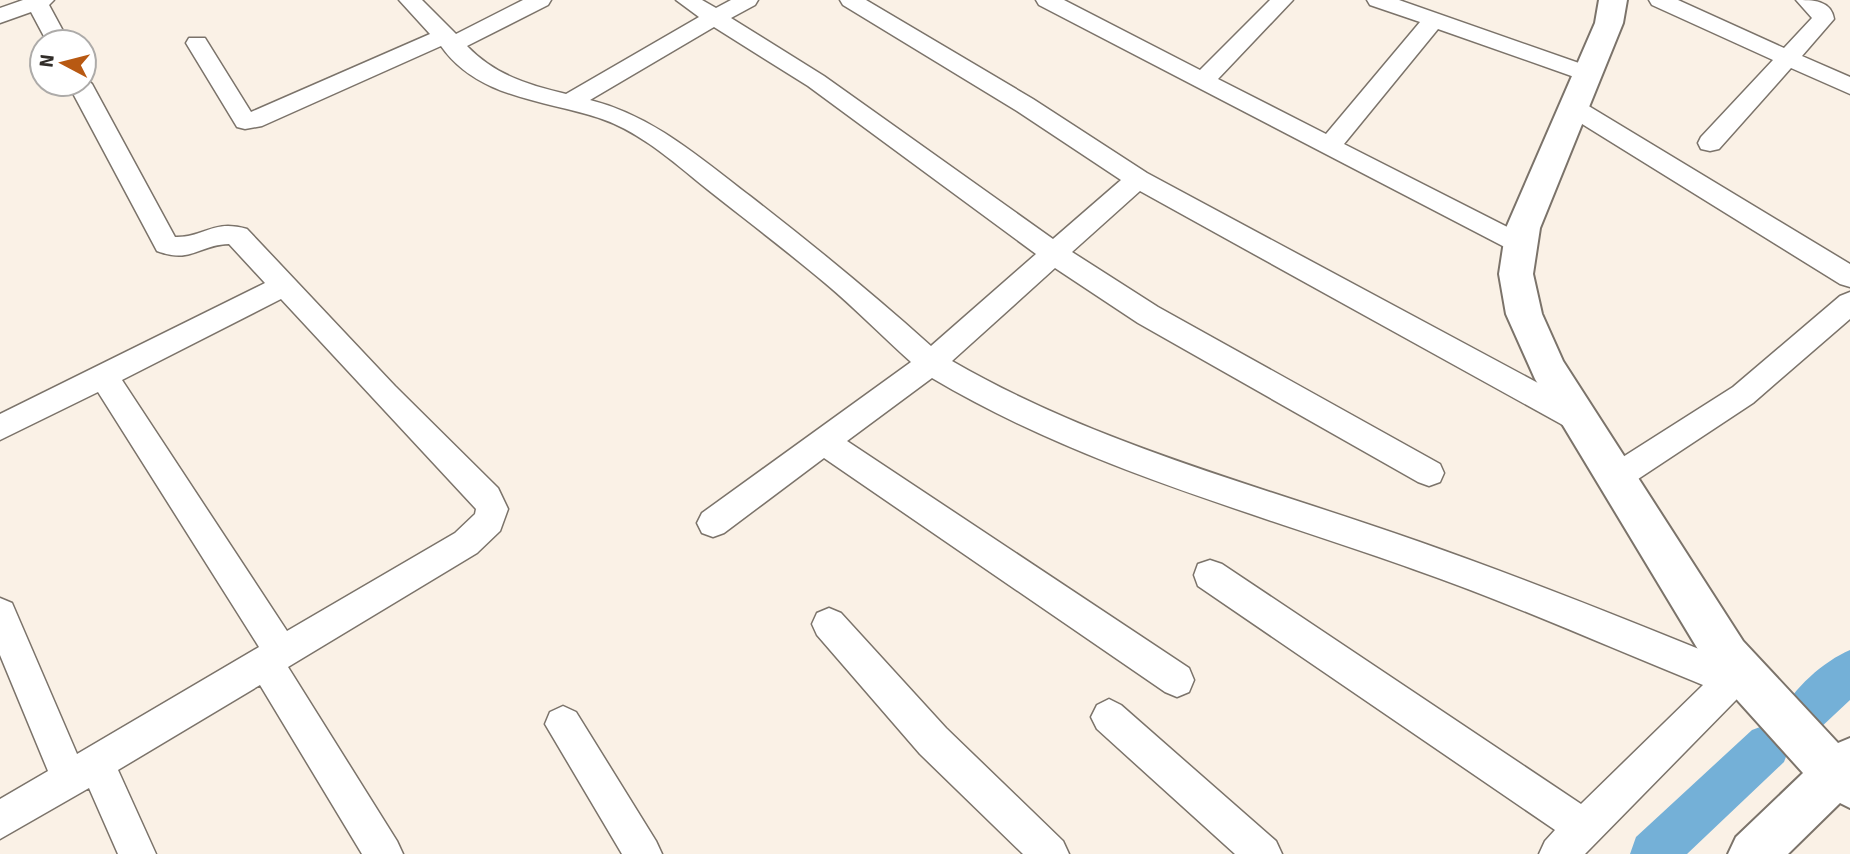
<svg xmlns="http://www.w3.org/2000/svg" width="1850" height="854" viewBox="0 0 1850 854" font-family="Signika,sans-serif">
  <rect width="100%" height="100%" fill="#faf1e6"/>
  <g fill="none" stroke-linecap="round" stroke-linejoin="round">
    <path fill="#74b0d7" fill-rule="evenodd" d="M1850 650V700L1818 730 1803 737 1788 730 1781 715C1792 689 1824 661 1850 650Z
      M1768 724 1784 730 1790 746 1784 762 1687 854H1630L1636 837 1752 730Z"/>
    <g stroke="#7b736a" stroke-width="3">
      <path id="street" d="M23 0H54L49 5 69 42H47L31 12 0 23V8Z
        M399 0H422L456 34 523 0H551L548 5 467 46C495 75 528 85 566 94L699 17 676 0H702L716 8 731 0H758L755 5 731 18 824 76 1053 239 1121 180 1017 111 843 5 840 0H866L1033 99 1147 173 1590 411 1595 420 1590 429 1580 432 1570 429 1140 191 1072 252 1158 307 1440 464 1444 473 1440 482 1429 486 1418 482 1138 323 1055 268 952 361C1099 446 1262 486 1420 542 1534 582 1648 628 1760 674L1765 686 1760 698 1748 703 1737 699 1585 854H1539L1545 841 1555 830 1198 586 1194 575 1198 564 1210 560 1222 564 1581 804 1703 685C1606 646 1511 603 1413 569 1250 511 1082 467 932 378L847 441 1189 668 1194 680 1189 692 1177 697 1165 692 824 458 724 533 713 537 702 533 697 523 702 513 911 362C882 336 855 308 825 283 788 252 750 223 712 193 679 167 643 133 602 119 546 100 478 99 441 46L262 126 245 129 237 127 186 43 189 38H205L251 112 430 34ZM714 27 808 86 1036 254 931 346C872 293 812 244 750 196 699 157 653 116 590 100Z
        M1036 0H1064L1200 70 1270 0H1293L1218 79 1326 134 1420 22 1370 5 1367 0H1399L1596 69 1600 74 1596 79 1588 81 1580 79 1438 29 1344 144 1529 238 1533 245 1529 252 1520 255 1039 5Z
        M1649 0H1678L1784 48 1812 18 1796 0C1813 0 1831 0 1834 19L1802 56 1850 77V94L1791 68 1719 149 1710 151 1701 149 1698 143 1701 137 1773 60 1652 5Z
        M84 77 92 84 175 237C204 238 212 219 247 229L395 386 498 488 508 509 500 531 477 553 288 667 397 841 403 854H362L260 685 118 770 156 854H118L89 788 0 839V799L48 771 0 655V598L12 603 77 754 259 647 98 392 0 440V414L265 283 229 244C198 245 192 264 157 251L68 84H84ZM281 299 476 509 475 514 455 533 287 631 122 380Z
        M1574 100 1582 102 1850 264V287L1840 284 1566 114 1562 108 1566 102Z
        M1850 292V319L1753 403 1626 487 1615 491 1604 487 1600 478 1604 469 1733 387 1840 296Z
        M829 608 841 613 946 728 1063 841 1069 854H1023L920 754 817 635 812 624 817 613Z
        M1109 699 1121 705 1276 841 1282 854H1235L1097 729 1091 717 1097 705Z
        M563 706 576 712 656 841 662 854H622L545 724 550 712Z"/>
    </g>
    <g stroke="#7b736a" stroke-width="4">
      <path id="secondary" d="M1599 0H1627L1623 23 1540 228 1533 274 1542 314 1563 361 1743 641 1838 743 1850 738V808L1840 803 1788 854H1728L1736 837 1803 773 1711 671 1535 379 1506 314 1499 274 1506 228 1595 23Z"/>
    </g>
    <use href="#street" fill="#fff" fill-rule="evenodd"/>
    <use href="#secondary" fill="#fff" fill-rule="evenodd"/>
  </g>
  <g transform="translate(63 63) rotate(277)"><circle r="33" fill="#ffffff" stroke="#adaba9" stroke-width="2"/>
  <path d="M0-5L12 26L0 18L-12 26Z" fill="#b85912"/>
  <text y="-10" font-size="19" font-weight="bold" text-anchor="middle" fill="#312d29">N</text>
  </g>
</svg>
